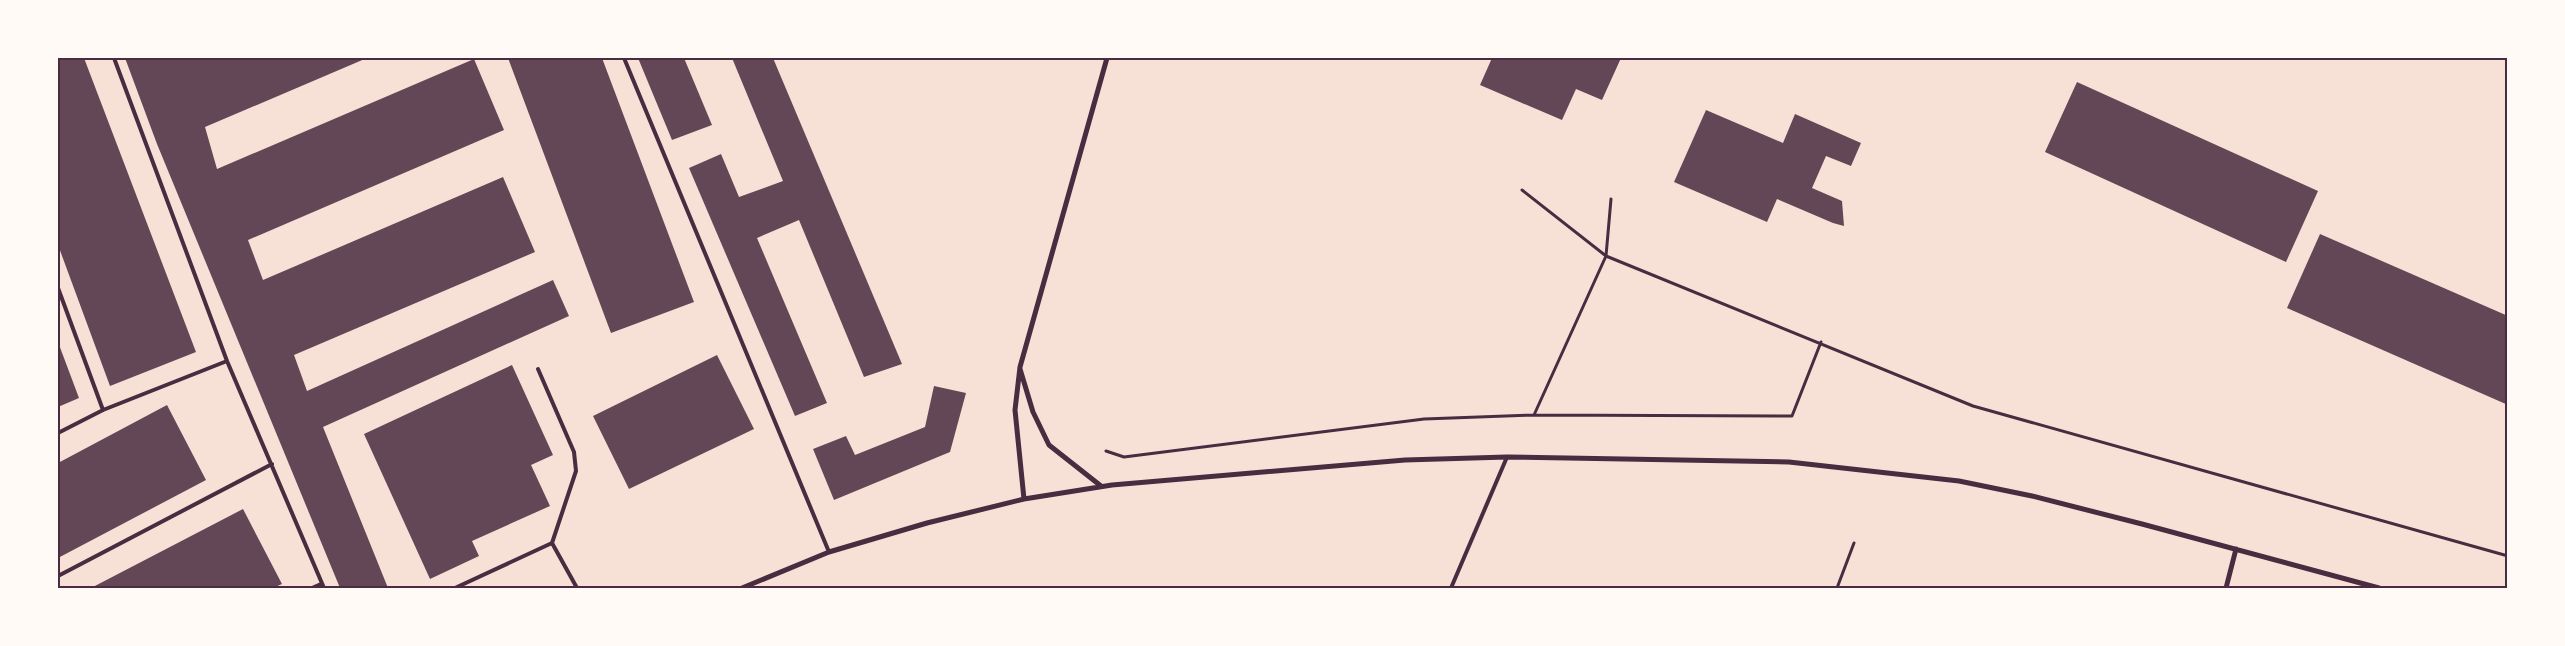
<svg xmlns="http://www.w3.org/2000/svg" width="2565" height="646" viewBox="0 0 2565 646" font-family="Literata,serif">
  <rect width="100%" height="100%" fill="#f7e1d7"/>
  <path fill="#644757" d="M58 58H84L196 352 110 386 58 245Z
    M125 58H367L205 127 217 169 474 59 504 130 248 240 263 280 503 177 535 252 294 355 307 391 553 280 569 316 323 427 388 588H340L157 144Z
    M508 58H602L694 302 611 333Z
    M638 58H684L712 125 672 140Z
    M732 58H773L902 364 864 377 799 220 757 238 827 403 795 416 689 168 721 154 739 197 783 181Z
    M1492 58H1621L1602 100 1576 89 1562 120 1480 85Z
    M2077 82 2318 191 2286 262 2045 152Z
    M1706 110 1783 143 1795 114 1861 143 1851 166 1826 156 1812 188 1842 201 1844 226 1833 223 1777 199 1767 222 1674 182Z
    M2320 234 2508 316V405L2287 308Z
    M58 342 79 398 58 407Z
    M717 355 754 429 629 489 593 416Z
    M512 365 553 455 531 465 550 506 472 541 479 556 430 579 364 434Z
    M934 386 966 393 950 452 834 500 813 449 846 436 855 455 925 427Z
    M167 405 206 480 58 558V463Z
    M243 509 282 584 273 588H91Z"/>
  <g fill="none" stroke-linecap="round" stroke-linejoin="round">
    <path stroke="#4a2c40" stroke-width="3" d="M1522 190 1606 256 1973 406 2508 556
      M1534 415 1792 416 1821 342
      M1106 451 1124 457 1424 419 1534 415 1606 256 1611 199
      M1837 588 1854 543"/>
    <path stroke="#4a2c40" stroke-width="4" d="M114 58 227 361 324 588
      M624 58 829 552
      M58 288 103 410
      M538 369 574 452 576 471 552 543 577 588
      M58 433 103 410 227 361
      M58 576 272 464
      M312 588 321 584
      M455 588 552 543
      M1451 588 1507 457"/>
    <path stroke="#4a2c40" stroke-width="5" d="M1020 369 1033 412 1049 445 1101 486
      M1024 499 1015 410 1020 367 1107 58
      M742 588 829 552 927 523 1024 499 1112 485 1405 460 1507 457 1789 462 1959 481 2032 496 2142 524 2379 588
      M2226 588 2236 549"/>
  </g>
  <rect width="2565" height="646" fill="none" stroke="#fffaf5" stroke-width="118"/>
  <rect x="59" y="59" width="2447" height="528" fill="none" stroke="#4a2c40" stroke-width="2"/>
</svg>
